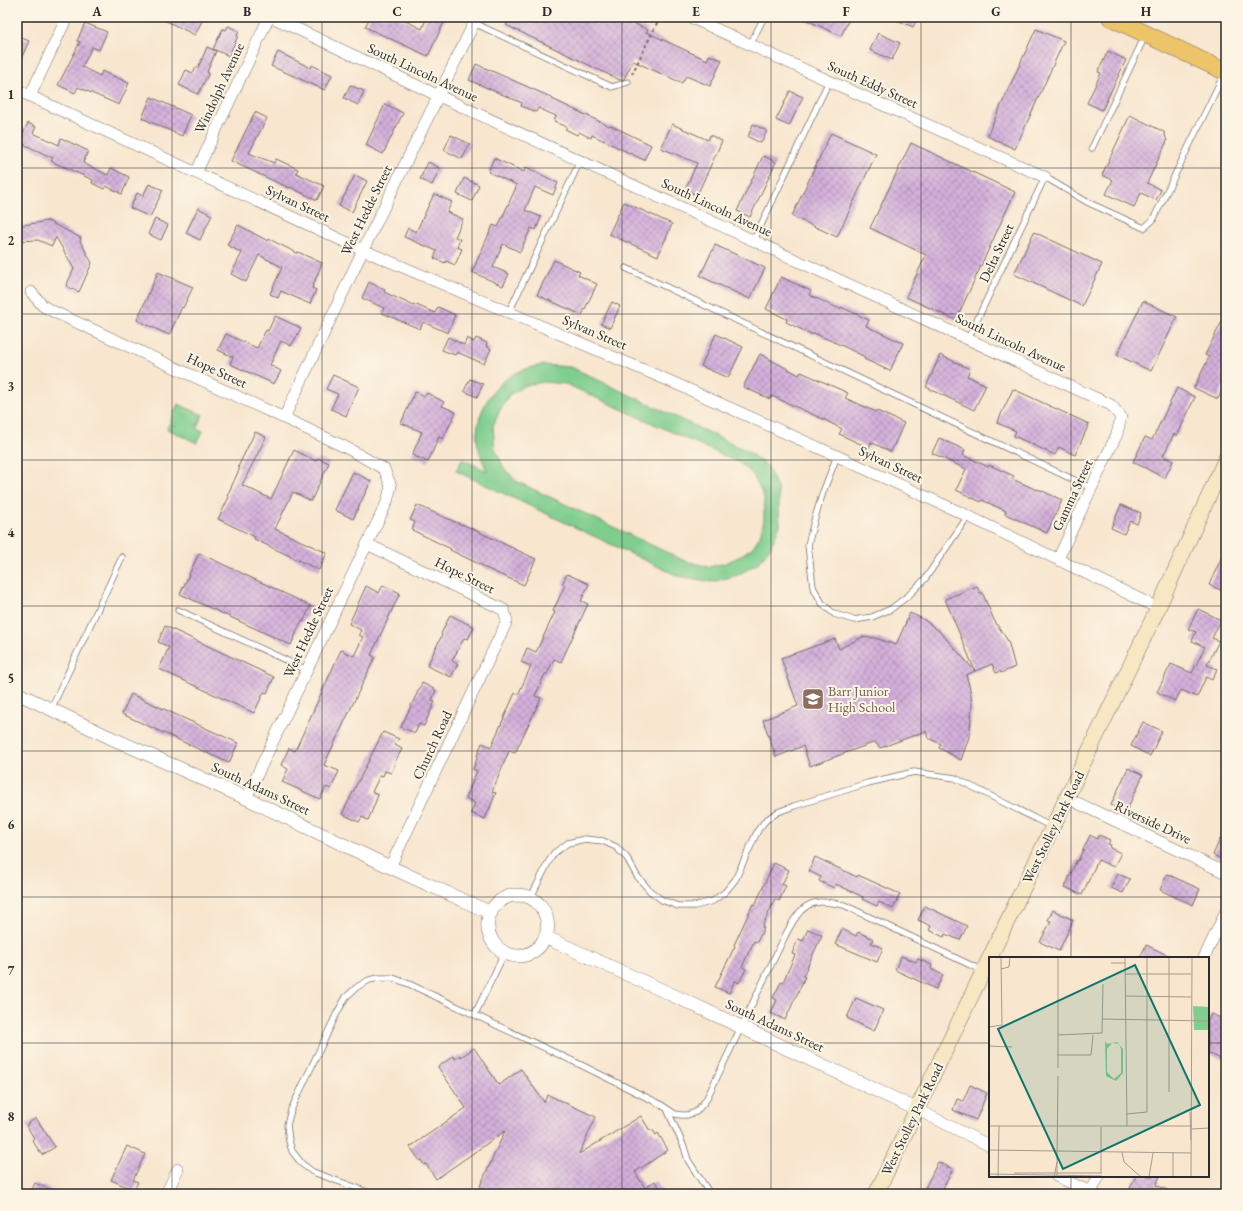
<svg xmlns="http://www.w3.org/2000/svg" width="1243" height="1211" viewBox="0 0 1243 1211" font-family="'EB Garamond',serif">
  <defs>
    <pattern id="park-tufts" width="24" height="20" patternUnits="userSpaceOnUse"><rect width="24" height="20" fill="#7fce8e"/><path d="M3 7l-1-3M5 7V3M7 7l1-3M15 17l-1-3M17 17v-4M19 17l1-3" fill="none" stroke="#6eb17b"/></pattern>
    <pattern id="building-cross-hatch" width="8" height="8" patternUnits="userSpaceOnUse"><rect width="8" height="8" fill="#d4b0db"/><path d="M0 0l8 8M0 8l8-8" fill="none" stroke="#ac8fb2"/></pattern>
  </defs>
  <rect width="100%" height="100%" fill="#fcf5e5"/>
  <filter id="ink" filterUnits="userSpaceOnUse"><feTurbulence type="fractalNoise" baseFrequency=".025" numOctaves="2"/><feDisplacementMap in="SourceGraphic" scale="8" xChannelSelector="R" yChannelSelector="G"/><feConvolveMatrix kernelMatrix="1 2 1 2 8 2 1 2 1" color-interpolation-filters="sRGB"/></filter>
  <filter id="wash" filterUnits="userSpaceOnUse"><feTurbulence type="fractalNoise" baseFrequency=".012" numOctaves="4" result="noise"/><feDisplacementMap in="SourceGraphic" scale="16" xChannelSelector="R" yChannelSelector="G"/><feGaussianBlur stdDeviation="0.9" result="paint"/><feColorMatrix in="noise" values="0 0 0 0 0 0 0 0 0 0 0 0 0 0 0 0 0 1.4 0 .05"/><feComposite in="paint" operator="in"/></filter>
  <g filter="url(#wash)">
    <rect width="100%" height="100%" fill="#f8e6cf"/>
    <path fill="#7fce8e" stroke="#557c5c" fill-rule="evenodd" d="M542 365 571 367 747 451 767 466 778 489 780 525 769 550 757 564 738 575 712 582 678 576 456 471 462 459 487 471C483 462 478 450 477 439 476 413 492 385 516 373 523 369 534 367 542 365ZM543 382 566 384 740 463 753 475 764 497V520L760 536 753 547 739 557 725 563 709 567 685 561 516 481 504 468 495 449 493 426 500 410 509 395 524 386Z"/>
    <path fill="url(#park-tufts)" stroke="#557c5c" d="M178 404 203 415 197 428 203 431 197 443 167 429Z"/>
    <g id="blocks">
      <path fill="url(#building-cross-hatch)" d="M158 17H204L195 35Z
        M370 17H398L422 29 427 17H439L445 20 428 56 365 27Z
        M510 17H621L648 30 646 32 707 60 709 55 722 60 710 86 686 76 682 83 633 61 624 79 620 80 506 25Z
        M800 17H850L841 36Z
        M890 17H918L913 27Z
        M85 23 107 32 99 50 92 47 82 67 100 76 102 71 129 83 119 105 78 87 75 93 58 85 80 42 77 41Z
        M228 26 239 31 237 36H238L229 56 213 49 223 28 226 30Z
        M1036 29 1064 41 1015 149 987 136Z
        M878 33 900 43 892 60 870 50Z
        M17 36 29 41 17 68Z
        M207 47 216 51 207 72 209 73 198 94 179 85 186 70 193 73 196 67 198 68Z
        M1108 51 1126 60 1102 110 1087 103 1101 73 1098 72Z
        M278 52 311 68 312 65 332 75 325 90 271 66Z
        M476 64 553 98 552 99 609 126 610 125 651 145 644 160 592 135 591 138 579 132 577 135 565 129 567 127 554 121 556 116 538 108 536 112 521 106 522 103 469 80Z
        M350 85 364 91 358 105 344 98Z
        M790 91 803 97 789 126 776 120Z
        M151 97 191 115 182 136 142 118Z
        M385 104 403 113 383 154 366 145Z
        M255 112 267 118 249 153 274 163 276 159 298 169 296 173 324 186 317 200 290 187 289 188 231 161Z
        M1130 115 1164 132 1167 141 1147 183 1161 190 1156 200 1141 193 1134 207 1106 194 1113 180 1102 175Z
        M28 123 36 127 33 133 59 145 61 138 88 151 83 163 108 175 111 168 129 177 122 194 106 186 104 189 92 183 93 180 51 161 53 158 19 142Z
        M672 124 708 140 710 135 722 141 697 195 685 190 697 163 661 148Z
        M753 124 767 131 761 143 748 137Z
        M831 133 876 154 837 237 792 216Z
        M451 135 470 144 462 159 444 150Z
        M911 143 1015 192 956 320 906 297 926 255 870 228Z
        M763 156 776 162 750 217 737 211Z
        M494 158 524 172 526 167 558 183 553 195 535 187 525 210 541 217 536 230 531 228 520 252 503 244 493 267 509 274 503 286 472 272 493 225 498 227 517 185 488 172Z
        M428 162 440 168 432 185 420 179Z
        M355 175 367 181 352 212 339 206Z
        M464 178 479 185 472 201 457 194Z
        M149 184 163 190 150 217 130 208 137 193 143 196Z
        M434 194 452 202 447 212 463 219 455 237 460 239 457 247 462 249 455 265 446 261 445 263 434 258 437 251 404 237 408 228 416 232Z
        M624 202 672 224 658 256 609 234Z
        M198 208 212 215 200 240 186 233Z
        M155 219 168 225 161 240 148 234Z
        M48 221 81 238 80 241 92 263 79 292 66 286 74 269 56 237 52 246 38 240 17 241V226Z
        M238 225 268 241 269 239 297 253 298 252 322 263 312 288 316 290 310 304 281 291 278 298 270 294 282 267 259 255 246 282 231 274 242 253 227 245Z
        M1034 232 1102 264 1082 306 1014 274Z
        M715 245 765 268 750 299 700 276Z
        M554 260 580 272 578 275 597 284 582 315 537 295Z
        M158 272 193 287 183 308 182 307 169 335 137 320Z
        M781 277 811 291 809 295 840 309 841 307 869 320 866 326 903 343 890 371 864 359 865 357 847 348 814 333 813 335 786 322 787 319 766 309Z
        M369 282 385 290 384 292 414 306V304L435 313 438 307 455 315 448 333 423 322 420 329 382 313 384 308 362 298Z
        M1143 301 1177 317 1151 371 1117 355Z
        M612 302 620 306 610 328 601 324Z
        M1226 313V363L1221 373 1226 376V381L1218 399 1194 388 1209 357 1205 355Z
        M275 316 301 328 291 346 281 341 270 365 281 371 274 384 230 364 233 357 218 350 226 334 257 348 266 330 268 331Z
        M716 334 743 347 728 378 701 366Z
        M448 337 464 345 467 338 474 342 476 338 487 343 486 346 491 349 484 364 457 352 455 355 442 350Z
        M760 354 799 375 801 372 848 393 845 398 876 412 877 411 904 423 891 452 871 442 869 448 839 434 842 429 825 420 772 396 770 399 743 387Z
        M940 355 970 369 967 376 986 385 974 410 926 387Z
        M333 375 359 387 346 416 331 409 338 394 326 389Z
        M470 379 483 384 477 397 464 391Z
        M1177 388 1195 397 1177 436 1174 434 1163 456 1173 461 1165 478 1133 462 1145 437 1152 440Z
        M1013 389 1089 424 1075 455 1059 447 1055 455 1014 436 1016 431 997 423Z
        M415 392 425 396 427 393 444 402 442 406 456 412 443 439 439 437 428 462 412 455 422 432 401 423Z
        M255 432 266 437 242 485 271 499 294 450 316 461 318 458 329 463 311 501 293 492 275 529 327 553 319 570 254 539 255 537 218 519 229 497 227 496 240 468 238 467Z
        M939 438 965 450 963 455 988 467 989 465 1014 476 1012 479 1037 490 1038 489 1062 500 1047 533 1005 514 1006 511 982 500 981 502 956 490 966 469 932 453Z
        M353 472 371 481 353 519 335 510Z
        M417 505 462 525V524L536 559 524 585 483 567V566L450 550 451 549 412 530 415 522 410 520Z
        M1121 505 1141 513 1137 524 1130 521 1124 534 1111 528Z
        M1226 548V585L1223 591 1209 585Z
        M199 553 311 606 303 622H301L291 645 180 594Z
        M567 574 589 584 581 601 588 604 561 662 554 659 547 674H545L535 696 541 698 515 753 509 751 492 792 496 793 485 819 471 813 475 803 466 798 477 771 473 769 478 756H477L482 743 491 747 515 693 518 695 531 666 521 662 527 648 536 652 555 612 553 611 565 585 562 584Z
        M383 585 400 593 371 655 375 657 324 765 339 771 331 789 326 787 320 799 282 782 288 769 281 765 289 748 295 751 341 650 354 656 363 637 359 635 361 630 349 624 366 586 379 593Z
        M977 586 980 593 982 592 994 620 1008 641 1015 667 1001 673 1000 671 996 673 992 664 975 671 945 599Z
        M1198 609 1221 620 1212 638 1219 641 1207 665 1217 669 1212 680 1206 677 1197 697 1181 690 1175 701 1157 692 1171 664 1192 673 1205 647 1192 641 1196 632 1188 629Z
        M910 613 923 619 939 631 975 671 966 675 970 689 972 704 971 719 969 737 961 760 939 748 941 744 928 738 926 731 880 748 875 742 810 766 803 746 776 757 763 720 798 706 781 658 835 639 839 649 862 637 875 638 896 645Z
        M450 615 474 627 468 639 464 638 452 661 458 664 451 677 427 666 442 635 441 634Z
        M165 626 274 677 267 693 264 692 254 713 159 669 169 647 158 642Z
        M422 683 436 690 432 700 435 701 424 726 419 724 415 733 401 727Z
        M131 694 238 743 229 763 122 714Z
        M1143 722 1162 731 1150 756 1131 746Z
        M383 732 399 739 395 745 402 749 394 764H395L391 773 385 771 383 776 380 775 372 792 378 795 372 811 368 820 362 817 359 822 342 814Z
        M1128 768 1143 775 1126 812 1111 805Z
        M1226 826V861L1213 855Z
        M1090 835 1097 839 1099 835 1110 840 1108 844 1111 845 1110 848 1121 853 1114 867 1098 860 1082 895 1065 887 1077 860 1078 861Z
        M815 857 857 877 858 875 900 894 893 909 879 902 877 906 862 899 863 897 836 884 834 888 819 881 821 877 809 871Z
        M774 863 789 870 782 884 786 886 779 901 775 899 762 927 764 928 757 942 754 941 742 967 746 969 739 983 735 981 729 993 715 987 735 946 734 945 753 904 755 905Z
        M1118 874 1130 879 1123 893 1111 888Z
        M1167 874 1200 889 1193 905 1160 890Z
        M925 906 967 926 960 940 945 934 944 937 929 930 931 926 918 920Z
        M1053 910 1073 920 1059 951 1040 942 1051 921 1048 920Z
        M808 929 822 935 803 976 805 977 785 1020 771 1013 777 1000 773 998 781 982H783L795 955 792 954 798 939 803 941Z
        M842 929 856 936 858 932 873 939 871 943 883 948 877 962 835 944Z
        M1146 945 1174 958H1140Z
        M901 956 916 962 918 959 932 965 931 969 943 975 936 989 895 970Z
        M856 998 883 1010 874 1031 847 1018Z
        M1211 1014 1226 1020V1053L1223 1060 1208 1053V1020Z
        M474 1048 499 1085 521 1069 544 1102 548 1095 596 1117 579 1154 641 1116 650 1131 652 1129 656 1135 658 1133 668 1150 635 1172 645 1188 655 1181 664 1194H480L483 1188 480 1186 505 1131 436 1179 426 1164 424 1165 421 1160 420 1161 410 1147 466 1108 438 1067 453 1056 455 1059 460 1055 461 1057Z
        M970 1085 987 1093 976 1120 953 1110 957 1099 963 1101Z
        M36 1118 55 1147 42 1155 32 1140 34 1138 26 1125Z
        M127 1146 145 1154 133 1180 138 1182 134 1190 111 1180Z
        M938 1162 953 1169 940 1194H922Z
        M1136 1176H1160L1156 1185 1176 1194H1144L1130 1188Z
        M35 1183 60 1194H30Z"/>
    </g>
  </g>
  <g filter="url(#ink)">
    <use href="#blocks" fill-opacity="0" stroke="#736c64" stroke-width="1"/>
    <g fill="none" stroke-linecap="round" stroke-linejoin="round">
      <g stroke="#736c64" stroke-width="7">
        <path id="service" d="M474 23 612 87 628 82
          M750 45 764 17
          M1092 148 1145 36
          M754 240 829 81
          M626 268 1091 488
          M509 312 580 161
          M968 339 1045 177 1087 202 1144 228 1153 220 1224 74
          M837 456 823 492 814 521 808 545 813 587 822 603 834 614 854 620 872 617 891 609 909 595 925 579 968 516
          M178 610 307 670
          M51 709 122 557
          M531 897 548 863 554 853 568 843 585 839 603 841 616 847 627 858 637 876 650 891 662 900 678 906H695L713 901 725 892 735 880 758 830 766 820 778 812 794 806 868 783 914 772 955 778 1052 827
          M475 1014 505 952
          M667 1109 684 1147 688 1160 710 1194
          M371 1194 357 1188 313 1172 302 1164 292 1151 289 1141 287 1125 291 1110 337 1013 346 997 357 987 369 980 379 978H393L409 984 579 1064 660 1104 675 1114 681 1115H687L696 1112 706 1100 785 936C793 921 802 901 822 902 829 902 837 904 844 905L983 971"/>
      </g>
      <g stroke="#736c64" stroke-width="12">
        <path id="minor" d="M272 17 439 96 1111 405 1121 417 1117 434 1058 559
          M690 17 829 81 1045 177
          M17 90 363 250 672 382 837 456 968 516 1158 608
          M30 96 67 17
          M196 173 269 17
          M31 292 43 306 50 310 284 418 347 448 384 469 391 486 387 502 246 798
          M284 418 363 250 477 17
          M367 544 504 610 507 621 390 867
          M1067 798 1226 873
          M1204 958 1226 911
          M916 1109 990 1146
          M1056 1176 1095 1194
          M166 1194 178 1169
          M1090 1194 1099 1176"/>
      </g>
      <g stroke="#736c64" stroke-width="14">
        <path id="tertiary" d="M17 693 109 737 246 798 390 867 491 913
          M513 895C519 895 526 895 531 898 546 906 552 926 544 940 524 973 480 950 489 916 493 904 502 898 513 895Z
          M545 937 677 997 916 1109"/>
      </g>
      <g stroke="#736c64" stroke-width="16">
        <path id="secondary" d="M876 1194 1158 608 1226 458"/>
      </g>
      <g stroke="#736c64" stroke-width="18">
        <path id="primary" d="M1110 17 1226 72"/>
      </g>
      <path stroke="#736c64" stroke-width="2" stroke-dasharray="3 3" stroke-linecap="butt" d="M632 74 660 17"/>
      <use href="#service" stroke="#fff" stroke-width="5.5"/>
      <use href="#minor" stroke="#fff" stroke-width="11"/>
      <use href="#tertiary" stroke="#fff" stroke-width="13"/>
      <use href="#secondary" stroke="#f8e7c3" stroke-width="15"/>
      <use href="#primary" stroke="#eec469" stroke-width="17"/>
    </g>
  </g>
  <path fill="none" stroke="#2b2b2b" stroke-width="1" stroke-opacity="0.55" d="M172 17V1194M322 17V1194M472 17V1194M622 17V1194M771 17V1194M921 17V1194M1071 17V958M17 168H1226M17 314H1226M17 460H1226M17 606H1226M17 751H1226M17 897H1226M17 1043H990M1208 1043H1226M1071 1176V1194"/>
  <defs>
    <g id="school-square" transform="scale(1.15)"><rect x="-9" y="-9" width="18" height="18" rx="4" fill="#8d6e63" stroke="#fcf5e5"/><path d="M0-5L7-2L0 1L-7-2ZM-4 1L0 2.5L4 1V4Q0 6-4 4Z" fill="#fff"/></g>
  </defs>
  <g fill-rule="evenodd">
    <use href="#school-square" x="813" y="699"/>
  </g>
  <g text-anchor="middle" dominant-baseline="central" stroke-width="4" stroke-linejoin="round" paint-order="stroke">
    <g font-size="14" fill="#2b2b2b" stroke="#fcf5e5">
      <text transform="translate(423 72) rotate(25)">South Lincoln Avenue</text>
      <text transform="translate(873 84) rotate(24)">South Eddy Street</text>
      <text transform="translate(219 88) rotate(-65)">Windolph Avenue</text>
      <text transform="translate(298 203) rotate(25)">Sylvan Street</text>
      <text transform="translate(717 207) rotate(25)">South Lincoln Avenue</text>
      <text transform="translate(366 210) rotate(-64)">West Hedde Street</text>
      <text transform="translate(996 253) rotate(-65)">Delta Street</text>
      <text transform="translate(595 332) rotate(23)">Sylvan Street</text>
      <text transform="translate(1011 342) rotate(25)">South Lincoln Avenue</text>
      <text transform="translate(217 370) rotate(25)">Hope Street</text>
      <text transform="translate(891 464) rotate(25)">Sylvan Street</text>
      <text transform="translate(1072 495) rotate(-65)">Gamma Street</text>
      <text transform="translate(465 575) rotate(26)">Hope Street</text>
      <text transform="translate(308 632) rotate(-65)">West Hedde Street</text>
      <text transform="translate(432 745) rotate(-65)">Church Road</text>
      <text transform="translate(261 788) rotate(25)">South Adams Street</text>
      <text transform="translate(1153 822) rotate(25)">Riverside Drive</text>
      <text transform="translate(1053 827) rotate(-64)">West Stolley Park Road</text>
      <text transform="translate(775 1025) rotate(25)">South Adams Street</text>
      <text transform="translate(912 1119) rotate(-64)">West Stolley Park Road</text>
    </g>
    <g font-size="14" fill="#785e54" stroke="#fcf5e5" text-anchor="start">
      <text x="828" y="691">Barr Junior<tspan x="828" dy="16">High School</tspan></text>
    </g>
  </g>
  <g transform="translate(989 957)">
    <rect width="220" height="220" fill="#f8e6cf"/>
    <path d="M116 84 118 87 128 85 134 92V116L127 124 117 119ZM123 86 130 87 132 92V116L125 122 118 115V92Z" fill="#7fce8e" fill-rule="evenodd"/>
    <path d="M204 49 220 50V73H205Z" fill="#7fce8e"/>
    <path fill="none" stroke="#a69b8d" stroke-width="1" d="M136 0 138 169M180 0V135M122 6H136M12 12 20 10 21 0M136 17H202M136 39 202 40M113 62 220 64M0 70 13 68 12 0M69 78 113 76 114 27M0 89 23 90M68 98H102L104 78M69 111V0M201 155 202 183M138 157 158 155V0M0 169H203M112 170V217M203 172 220 171M0 193 202 196M133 195 135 205 152 220M184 195V220M68 205 69 119M25 216H112M0 217 113 219M9 220 10 169M65 220 68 205V220M160 220 164 196M202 220 203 0"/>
    <path fill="#0f766e" fill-opacity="0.15" stroke="#0f766e" stroke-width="2" d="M146 8 211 148 74 212 9 72Z"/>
    <rect width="220" height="220" fill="none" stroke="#2b2b2b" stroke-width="2"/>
  </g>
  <rect width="1243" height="1211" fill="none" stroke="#fcf5e5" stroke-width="44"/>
  <rect x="22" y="22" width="1199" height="1167" fill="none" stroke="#2b2b2b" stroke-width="1.5"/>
  <g font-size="13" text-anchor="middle" font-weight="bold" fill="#2b2b2b">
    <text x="97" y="16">A</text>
    <text x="247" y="16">B</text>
    <text x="397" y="16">C</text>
    <text x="547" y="16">D</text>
    <text x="696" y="16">E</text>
    <text x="846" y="16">F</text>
    <text x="996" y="16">G</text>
    <text x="1146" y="16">H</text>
    <text x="11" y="99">1</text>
    <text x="11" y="245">2</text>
    <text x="11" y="391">3</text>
    <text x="11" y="537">4</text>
    <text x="11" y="683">5</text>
    <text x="11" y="829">6</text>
    <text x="11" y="975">7</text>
    <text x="11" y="1121">8</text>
  </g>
</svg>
